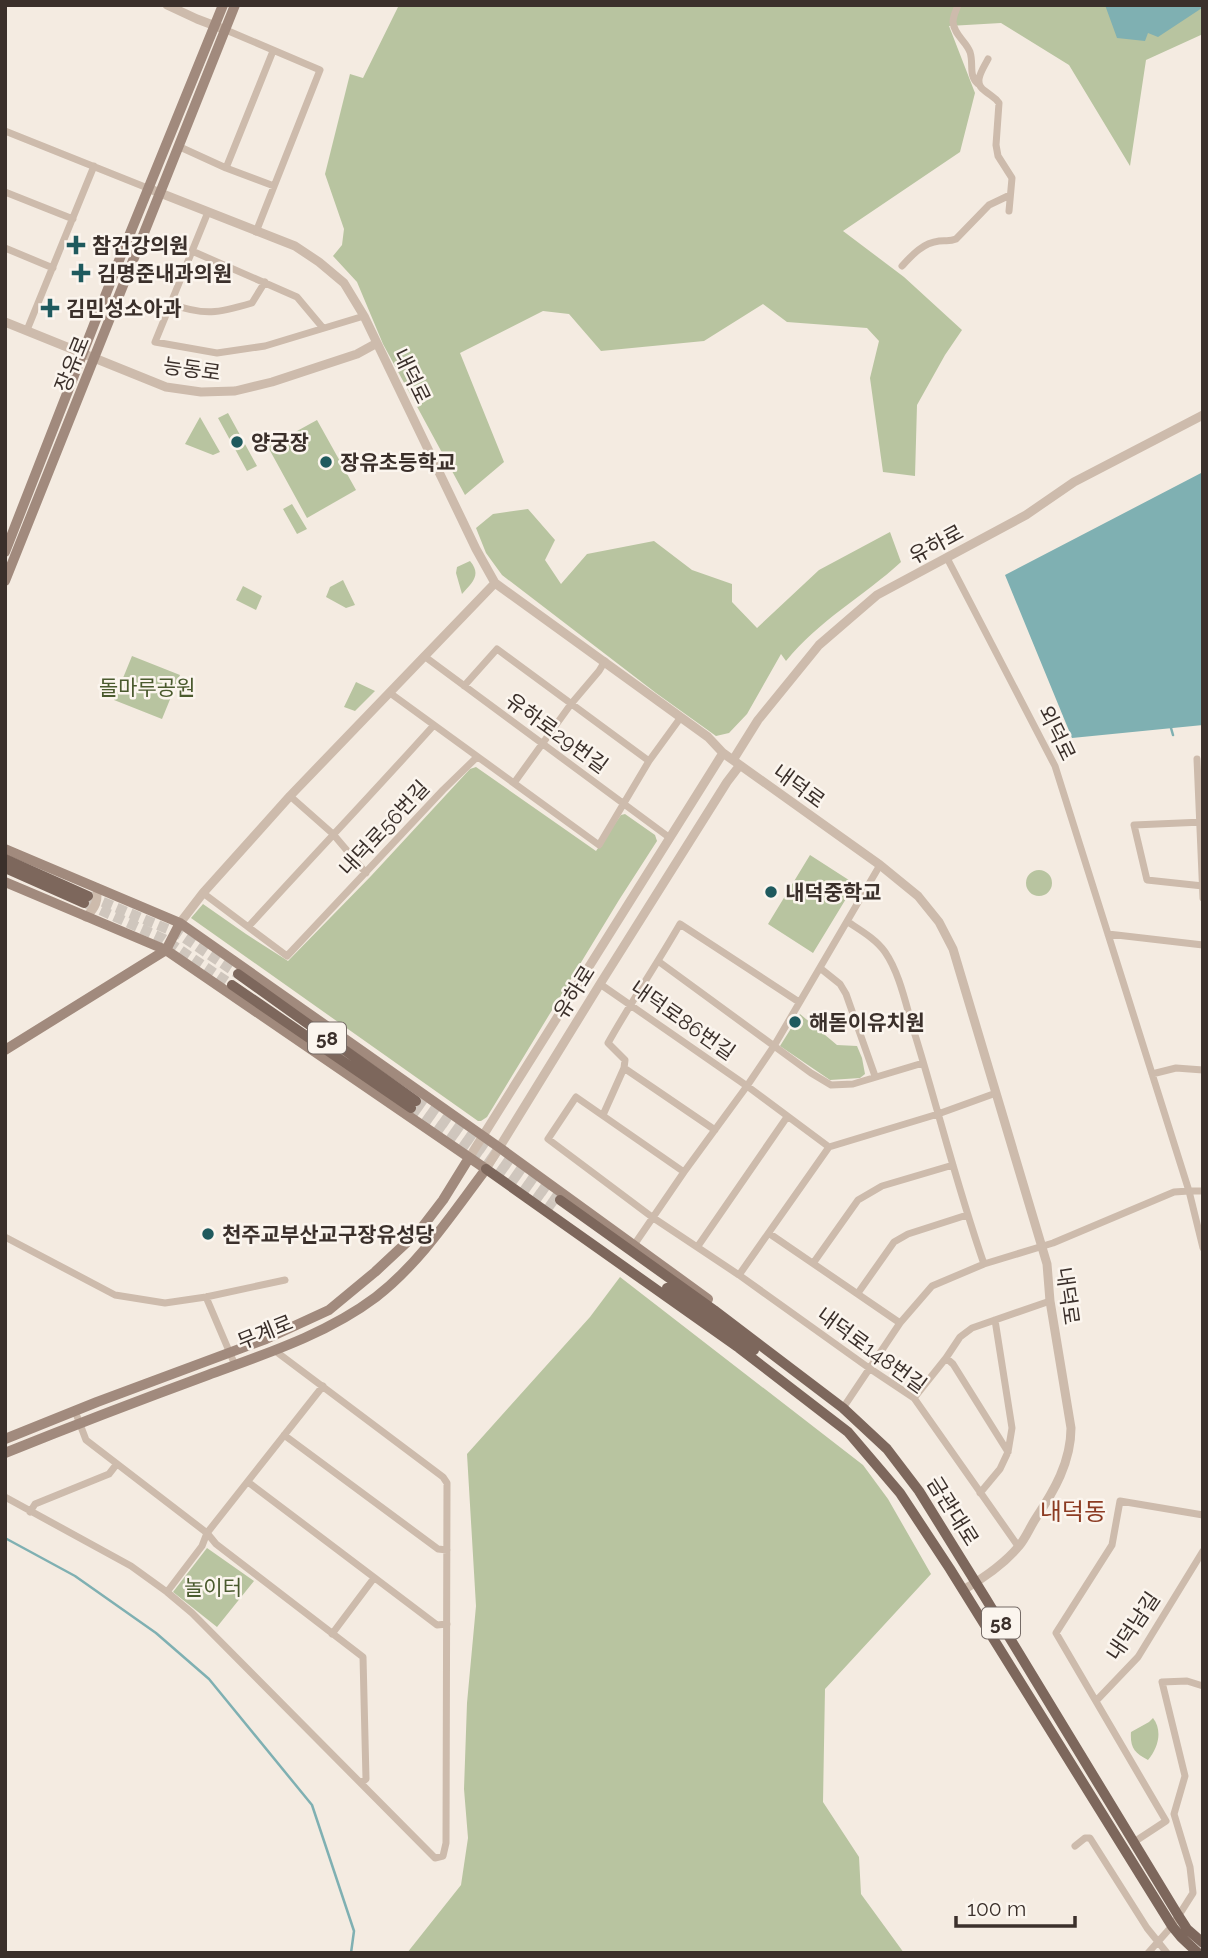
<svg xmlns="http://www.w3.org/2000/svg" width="1208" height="1958" viewBox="0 0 1208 1958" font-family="Raleway,'Noto Sans KR',sans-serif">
  <rect width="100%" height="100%" fill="#f4ebe1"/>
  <path fill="#b8c4a0" d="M399 5H1203V34L1146 60 1130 166 1069 65 1001 23 949 26 975 93 960 152 843 231 904 277 962 330 945 355 917 405 915 476 883 472 870 378 879 341 867 328 787 322 763 304 704 341 601 351 569 314 543 311 460 353 504 462 465 495 383 344 357 282 333 256 342 245 344 229 325 174 350 74 363 78Z
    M228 413 257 466 247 471 218 418Z
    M200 417 220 452 213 455 185 444Z
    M317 420 356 490 307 518 268 447Z
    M292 504 307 529 297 534 283 509Z
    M528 509 555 540 545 560 561 584 587 554 654 541 692 570 732 584V602L757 628 819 570 890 532 901 562C864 596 818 621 786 661L781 654 747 714 729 733 716 736 656 693 502 575 486 553 476 528 493 514Z
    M470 561C482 575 472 583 462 594L456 573 457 567Z
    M343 580 355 605 346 608 326 597 330 587Z
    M243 586 262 596 256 610 236 600Z
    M132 656 180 675 162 719 114 700Z
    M356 682 375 691 355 711 344 707Z
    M476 767 596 851 621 815 625 814 655 835 657 841 619 900 487 1117 481 1121H478L191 918 203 904 246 934 288 961 371 876 470 769Z
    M810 855 855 884 813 953 768 924Z
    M1026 883a13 13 0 1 1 26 0a13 13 0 1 1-26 0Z
    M800 1014 837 1045 857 1046 862 1058 865 1074 860 1078 830 1080 780 1046Z
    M620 1277 863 1465 888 1499 931 1574 825 1689 823 1802 859 1857 861 1894 904 1953H407L461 1885 468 1838 464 1789 467 1703 476 1606 467 1454 590 1317Z
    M207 1548 254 1581 217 1627 173 1592Z
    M1153 1718C1163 1731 1158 1748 1148 1760 1134 1753 1130 1747 1131 1732L1149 1722Z"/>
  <path fill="#7fb0b2" d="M1105 5H1202V8L1158 37 1148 33 1145 41 1117 38Z
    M1203 472V725L1072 738 1005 575Z"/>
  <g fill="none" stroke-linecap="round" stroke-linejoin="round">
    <path stroke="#7fb0b2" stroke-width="2.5" d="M1171 728 1173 735
      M5 1538 75 1576 156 1633 209 1679 312 1805 354 1931 351 1953"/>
    <path stroke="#cfc6bd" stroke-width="10" stroke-dasharray="10 5" stroke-linecap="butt" d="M89 896 177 933 238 974
      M87 904 164 939 232 985
      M416 1101 560 1200
      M411 1108 554 1208"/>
    <path stroke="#cdbbac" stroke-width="7" d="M958 5C956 11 953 16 953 22 954 35 966 41 970 52 974 64 968 75 978 84
      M226 30 320 70 256 232
      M988 59C983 69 972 83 985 91 991 96 995 97 999 103L996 145 998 156 1012 178 1009 211
      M5 131 150 189
      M180 147 226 168 274 186
      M226 168 273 51
      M5 192 73 219
      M208 212 155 342 217 353 265 346 364 316
      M5 248 53 268
      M192 251 297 297 323 328
      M902 266C913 254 923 243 939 241 946 240 949 242 956 239L989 205 1010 195
      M171 304C205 316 218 313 252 303L265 282
      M27 330 94 166
      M947 558 1055 766 1189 1191 1203 1248
      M424 656 670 838
      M464 686 497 649 649 761
      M390 693 599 845 649 761 681 717
      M1197 759 1203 898
      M514 783 571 704 599 671 605 661
      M290 796 333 834 366 873
      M1203 822 1134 825 1147 880 1203 886
      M203 893 287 956 443 790 477 757
      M848 922C860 930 876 939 885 952 901 975 907 1011 916 1038 939 1113 958 1190 984 1264
      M249 926C310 859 373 793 434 725
      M1108 934 1203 945
      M658 961 811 1073 831 1085 853 1084 923 1063
      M820 968 840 984 846 994 875 1076
      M600 984 747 1086 829 1147
      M624 1068 715 1130
      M1152 1074 1176 1068 1203 1070
      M603 1115 624 1068 625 1060 608 1043C631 1002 657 964 680 924L799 1002
      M684 1172 576 1097 548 1139 652 1217 739 1275 869 1368 914 1398 1018 1546
      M770 1234 900 1323
      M5 1237 115 1295 165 1303 206 1297 285 1280
      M634 1245 684 1172 747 1086 774 1046 880 865
      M698 1246 787 1117
      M814 1262 858 1200 882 1186 953 1165
      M739 1275 829 1147 938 1114 996 1093
      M858 1293 894 1242 908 1234 967 1215
      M206 1297 235 1365
      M946 1358 953 1364 1008 1452
      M914 1398 946 1358 960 1337 972 1328 1050 1301
      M843 1408 900 1323 932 1286 984 1264 1053 1243 1174 1192 1189 1191H1203
      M75 1411 86 1440 207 1533 216 1544 363 1657 366 1779 361 1783
      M284 1435 438 1549 447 1550
      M248 1482 437 1625 447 1624
      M980 1493 1000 1469 1008 1452 1012 1428 995 1320
      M5 1497 131 1566 167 1592 192 1613 435 1858 443 1856 446 1843 447 1483 443 1477 274 1350
      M30 1512 35 1504 109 1474 116 1465
      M167 1592 202 1546 207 1533 323 1386
      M332 1634 374 1578
      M1096 1701 1138 1657 1203 1551
      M1134 1842 1166 1821 1056 1633 1112 1545 1120 1501 1203 1515
      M1075 1846 1085 1838H1090L1147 1928 1167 1953
      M1148 1953 1172 1926 1193 1893 1190 1867 1174 1814 1185 1776 1162 1682 1187 1681 1203 1686"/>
    <path stroke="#cdbbac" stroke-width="9" d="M167 5 197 19 226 30
      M150 189 295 246 319 262 344 283 364 316 476 549 495 583 708 737 723 753 880 865 918 896 939 922 953 949 1047 1264 1050 1301 1071 1428C1071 1462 1054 1491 1036 1518 1030 1527 1026 1538 1019 1546 1005 1563 982 1579 963 1590
      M5 322 166 387 201 392 235 391 272 382 357 354 377 343
      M733 760 758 720 819 645 877 595 1026 515 1074 482 1203 415
      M86 917C96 907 98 901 97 888
      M180 923 203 893 290 796 495 583
      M469 1158 723 753
      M486 1169 600 984 727 782 740 765"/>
    <path stroke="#a18a7d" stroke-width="10" d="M5 552 120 258 223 5
      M5 581 235 5
      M5 849 180 923 500 1148 708 1299
      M5 882 166 950 486 1169C452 1214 420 1263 376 1297 327 1334 265 1354 208 1375 140 1400 72 1426 5 1453
      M5 1050 166 950 180 923
      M5 1439 97 1402 266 1339 329 1310 375 1272 420 1230 443 1200 469 1158"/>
    <path stroke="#7d675c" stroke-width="10" d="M5 859 88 896
      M5 868 84 903
      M238 974 416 1101
      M232 985 411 1108
      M486 1169 739 1348 848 1432 900 1493 950 1569 1172 1926 1181 1937 1198 1953
      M560 1200 714 1310 843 1408 887 1449 919 1491 986 1599 1178 1915 1187 1929 1203 1943
      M667 1288 754 1350"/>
  </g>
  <g fill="#1f5a5e" stroke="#fbf5ee" stroke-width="2.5">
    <path d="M72.5 234.5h7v7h7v7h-7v7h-7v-7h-7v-7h7z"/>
    <path d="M77.5 262.5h7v7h7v7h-7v7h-7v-7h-7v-7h7z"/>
    <path d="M46.5 297.5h7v7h7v7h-7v7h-7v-7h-7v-7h7z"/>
    <circle cx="237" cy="442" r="7"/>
    <circle cx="326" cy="462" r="7"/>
    <circle cx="771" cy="892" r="7"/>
    <circle cx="795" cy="1022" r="7"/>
    <circle cx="208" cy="1234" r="7"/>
  </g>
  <g text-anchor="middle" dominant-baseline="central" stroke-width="5" stroke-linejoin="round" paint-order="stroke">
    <g fill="#fbf5ee" stroke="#756b66" stroke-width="2">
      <rect x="308" y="1022.5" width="38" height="31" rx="5"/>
      <rect x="982" y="1607.5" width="38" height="31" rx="5"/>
    </g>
    <g font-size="19" font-weight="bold" fill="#3b302b">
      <text x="327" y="1038">58</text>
      <text x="1001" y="1623">58</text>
    </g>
    <g font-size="21" font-weight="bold" fill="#3b302b" stroke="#fbf5ee" text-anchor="start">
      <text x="92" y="245">참건강의원</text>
      <text x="97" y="273">김명준내과의원</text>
      <text x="66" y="308">김민성소아과</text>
      <text x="251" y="442">양궁장</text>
      <text x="340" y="462">장유초등학교</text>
      <text x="785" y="892">내덕중학교</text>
      <text x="809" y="1022">해돋이유치원</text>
      <text x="222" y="1234">천주교부산교구장유성당</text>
    </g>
    <g font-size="21" fill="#3b302b" stroke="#fbf5ee">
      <text transform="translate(72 364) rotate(-68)">장유로</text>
      <text transform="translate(192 369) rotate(8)">능동로</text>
      <text transform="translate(412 376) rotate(64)">내덕로</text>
      <text transform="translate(936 544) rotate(-28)">유하로</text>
      <text transform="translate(557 733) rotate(36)">유하로29번길</text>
      <text transform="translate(1057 733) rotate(64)">외덕로</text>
      <text transform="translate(799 786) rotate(36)">내덕로</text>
      <text transform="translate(384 828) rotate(-47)">내덕로56번길</text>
      <text transform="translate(574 992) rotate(-58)">유하로</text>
      <text transform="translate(683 1020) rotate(35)">내덕로86번길</text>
      <text transform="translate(1068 1296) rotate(82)">내덕로</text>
      <text transform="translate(265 1332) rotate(-22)">무계로</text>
      <text transform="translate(872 1350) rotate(36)">내덕로148번길</text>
      <text transform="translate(953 1511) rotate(58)">금관대로</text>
      <text transform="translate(1133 1626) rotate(-56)">내덕남길</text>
    </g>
    <g font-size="21" fill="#4a5a2e" stroke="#fbf5ee">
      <text x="147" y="687">돌마루공원</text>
      <text x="213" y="1587">놀이터</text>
    </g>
    <g font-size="24" fill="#8c3b22" stroke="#fbf5ee">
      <text x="1073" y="1511">내덕동</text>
    </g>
  </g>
  <rect width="1208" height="1958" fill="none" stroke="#3b302b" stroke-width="14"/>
  <path d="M956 1916v10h119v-10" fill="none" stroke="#3b302b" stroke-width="3.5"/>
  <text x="967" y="1916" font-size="21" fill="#3b302b" stroke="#fbf5ee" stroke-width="5" paint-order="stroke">100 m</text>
</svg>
